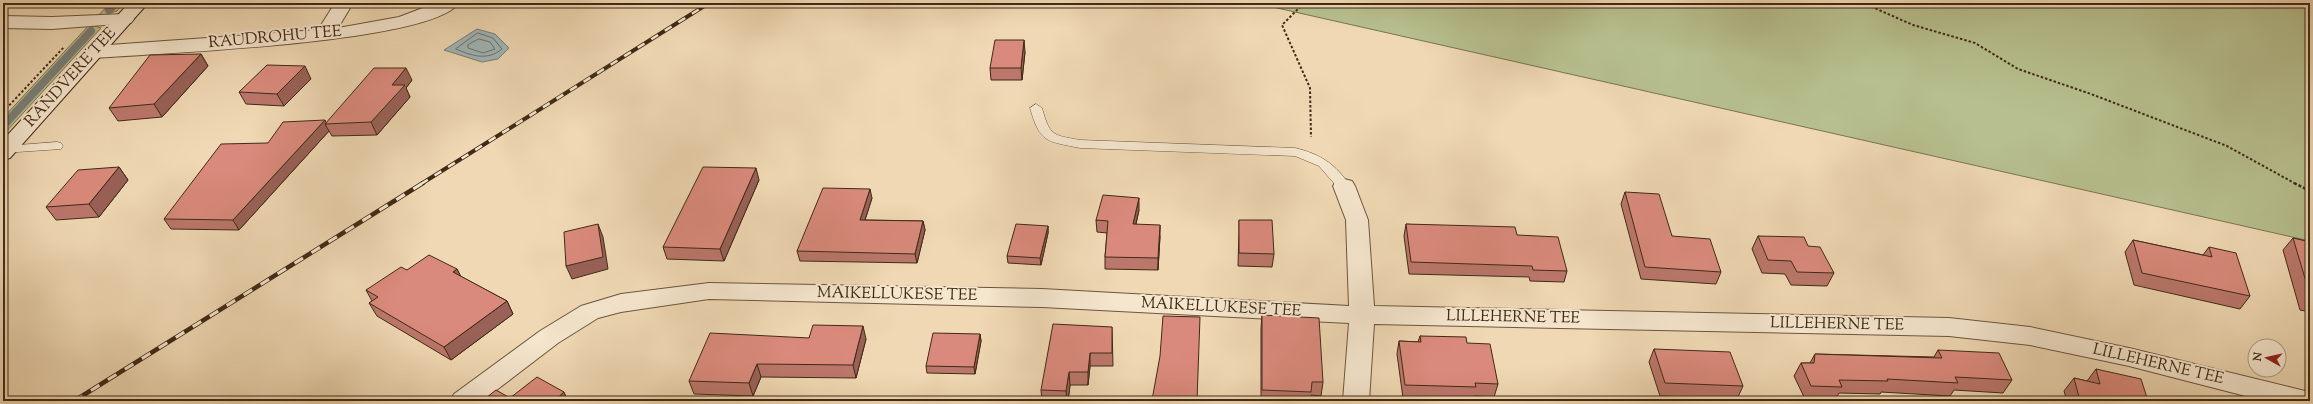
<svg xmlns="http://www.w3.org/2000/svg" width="2313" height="404" viewBox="0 0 2313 404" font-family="'Sorts Mill Goudy',serif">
  <rect width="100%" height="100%" fill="#efd8b3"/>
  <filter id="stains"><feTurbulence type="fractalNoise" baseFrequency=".005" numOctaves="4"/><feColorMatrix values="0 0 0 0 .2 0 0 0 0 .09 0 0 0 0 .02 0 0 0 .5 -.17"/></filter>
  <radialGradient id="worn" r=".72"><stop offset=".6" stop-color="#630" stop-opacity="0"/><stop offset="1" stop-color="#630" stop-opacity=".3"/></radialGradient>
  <path fill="#b7bf8e" stroke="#7c7452" d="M110 3H124L117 11 97 17Z
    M1255 3H2310V241Z
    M90 24 101 28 3 135V118Z"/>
  <path fill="#a0b6b9" stroke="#7a7e78" d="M477 29 495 34 509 48 498 59 482 62 444 50Z"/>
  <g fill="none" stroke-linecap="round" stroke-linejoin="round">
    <path stroke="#707068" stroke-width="1" d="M478 33 493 38 502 49C487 61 472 56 456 49Z
      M479 39 490 42 495 49 483 53 468 48V45Z"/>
    <path stroke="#7a7e78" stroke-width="8" d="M109 10 116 3
      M3 126 91 31"/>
    <g stroke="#6c563d" stroke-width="1">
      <path id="lane" d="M1036 104 1042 108C1050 136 1052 135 1080 140L1295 148C1320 154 1336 164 1350 186L1344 190 1339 189 1319 166 1295 156 1080 148C1046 141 1040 143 1030 108Z
        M57 142 61 143 63 146 61 149 3 153V147L6 146Z"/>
    </g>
    <g stroke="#6c563d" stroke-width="2">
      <path id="street" d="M335 3H353L338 28 399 17 436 3H459C430 44 154 53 95 58L88 56 86 52 88 48 95 46 318 30Z
        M125 14 131 15 134 19 131 23 52 29 3 28V16L52 17Z
        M1344 179 1352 181 1355 186 1368 220 1374 306 1949 318 2030 327 2129 348 2305 391 2310 393V401H2265L2129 366 2030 345 1949 336 1374 324 1369 401H1343L1349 323 1042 307 709 299 621 312 598 318 558 343 482 401H450L454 394 540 331 581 306 621 294 709 283 1042 289 1349 306 1346 220 1333 186 1336 181Z"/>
    </g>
    <g stroke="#402a16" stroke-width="2">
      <path id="secondary" d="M129 3H148L10 158 3 160V140Z"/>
    </g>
    <path stroke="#402a16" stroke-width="2" stroke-dasharray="2.5 2" stroke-linecap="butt" d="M1304 3 1282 25 1310 88 1311 137
      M1863 3 1913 25 1975 43 2018 69 2091 94 2227 146 2296 184
      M786 5 789 3
      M3 112 64 47"/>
    <path stroke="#402a16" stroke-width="2.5" stroke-dasharray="3 2" stroke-linecap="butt" d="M2294 183 2310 191"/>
    <use href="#lane" fill="#f5e6ce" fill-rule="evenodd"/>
    <use href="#street" fill="#f5e6ce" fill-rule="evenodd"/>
    <use href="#secondary" fill="#f5e6ce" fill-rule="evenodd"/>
    <g stroke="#402a16" stroke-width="4">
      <path id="rail-far1" d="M421 184 709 3"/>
    </g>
    <g stroke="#402a16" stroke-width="4.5">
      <path id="rail" d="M74 401 423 183"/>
    </g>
    <use href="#rail-far1" stroke="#f5e6ce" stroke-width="2.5" stroke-dasharray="8" stroke-linecap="butt"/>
    <use href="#rail" stroke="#f5e6ce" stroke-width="3" stroke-dasharray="10" stroke-linecap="butt"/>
  </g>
  <path fill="#bb776b" stroke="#402a16" d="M1025 52 1022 80H991L990 68Z
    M201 54 208 66 162 117 118 121 109 108Z
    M311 79 284 106 246 104 239 92Z
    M412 80 406 88 410 97 377 135 332 136 329 131 239 230 171 229 164 219 268 143 326 123Z
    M119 167 128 180 99 217 56 220 46 207Z
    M759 180 724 261 667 259 663 247Z
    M1625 192 1672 236 1721 272 1716 284 1641 279 1621 204Z
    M872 198 865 220 923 221 925 230 917 263 800 261 797 251Z
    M1139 210 1136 224 1160 236 1158 270 1105 269V257L1107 233 1097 232 1096 220Z
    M1239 220 1274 254 1272 267 1238 266 1239 232Z
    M1406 224 1517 235 1567 271 1564 282 1530 281 1529 277 1409 274 1404 236Z
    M1048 226V233L1041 265 1008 263 1007 256Z
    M1758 236 1808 246 1834 273 1827 286 1791 285 1785 274 1762 273 1752 249Z
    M2293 238 2310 242V312L2300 310 2283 250Z
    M2133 240 2203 255 2209 247 2250 296 2240 309 2134 285 2125 252Z
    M457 269 460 276 507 301 513 314 451 360 377 316 369 303 372 301 366 290 407 270Z
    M1262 315 1323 382 1321 396 1311 395 1310 401H1261V328Z
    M1112 327 1113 366H1090L1088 385H1070L1068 401H1042L1041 390Z
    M980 334 981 341 975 374 927 373 926 366Z
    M1420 336 1467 343 1498 384 1494 397 1474 396 1473 400 1403 398 1397 354 1399 341 1418 342Z
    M809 338 866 339 856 378 761 377 753 396 694 394 689 381Z
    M1654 349 1743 386 1737 399 1660 396 1649 362Z
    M1938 350 2012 380 2003 393 1954 390 1950 396 1881 392 1880 394 1839 393 1835 400 1805 399 1794 376 1801 363H1810L1815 354 1934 357Z
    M2096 369 2148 401H2067L2064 391 2074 378 2087 381Z"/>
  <path fill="#996157" stroke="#402a16" d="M1024 40 1025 52 1022 80 1021 68Z
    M201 54 208 66 162 117 154 104Z
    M305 66 311 79 284 106 277 94Z
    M406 68 412 80 406 88 410 97 377 135 371 122 392 85Z
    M325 120 327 124H325L329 131 239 230 233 220Z
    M119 167 128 180 99 217 89 204Z
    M756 168 759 180 724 261 720 249Z
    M870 189 872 198 862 229 860 220Z
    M1139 198V210L1133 236V224Z
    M923 221 925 230 917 263 915 254Z
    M598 224 603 237 608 269 572 279 566 266Z
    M1160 225V236L1158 270V258Z
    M1048 226V233L1041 265 1040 258Z
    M457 269 464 282 453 272Z
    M507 301 513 314 451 360 444 347Z
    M863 326 866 339 856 378 853 365Z
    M980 334 981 341 975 374 974 367Z
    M1090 353V366L1088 385V372Z
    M757 364 761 377 753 396 749 383Z
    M1069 372 1070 385 1068 401H1067L1066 391Z
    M564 392 568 401H554Z"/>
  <path fill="#da8a7c" stroke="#402a16" d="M995 40H1024L1021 68H990Z
    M201 54 154 104 109 108 150 55Z
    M267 65 305 66 277 94 239 92Z
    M374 68H406L392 85H405L371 122 325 124Z
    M325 120 233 220 164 219 221 144 268 143 283 122Z
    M119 167 89 204 46 207 78 170Z
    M703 167 756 168 720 249 663 247Z
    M823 188 870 189 860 220 923 221 915 254 797 251Z
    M1625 192 1659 194 1672 236 1710 239 1721 272 1645 267Z
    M1103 195 1139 198 1133 224 1160 225 1158 258 1105 257 1108 221 1096 220Z
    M1239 220H1272L1274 254 1239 253Z
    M598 224 603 257 566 266 564 232Z
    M1016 224 1048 226 1040 258 1007 256Z
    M1406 224 1515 227 1517 235 1558 237 1567 271 1533 270 1532 266 1411 262Z
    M1758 236 1804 237 1808 246 1820 247 1834 273 1797 272 1791 261 1768 260Z
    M2293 238 2310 242V295Z
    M2133 240 2212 257 2209 247 2236 253 2250 296 2142 273Z
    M429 255 457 269 453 272 507 301 444 347 369 303 378 297 366 290 401 267 407 270Z
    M1262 315 1319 318 1323 382H1312L1311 392 1262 390Z
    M1163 316 1200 317 1197 401H1165L1152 400 1160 356Z
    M1053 324 1112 327V353H1090L1088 372H1069L1066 391 1041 390Z
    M813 325 863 326 853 365 757 364 749 383 689 381 710 333 809 338Z
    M933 333 980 334 974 367 926 366Z
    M1420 336 1466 337 1467 343 1490 344 1498 384 1475 383 1476 387 1405 385 1399 341 1421 342Z
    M1654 349 1730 352 1743 386 1665 383Z
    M1938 350 1999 353 2012 380 1955 377 1958 383 1887 379 1888 381 1839 380 1842 387 1811 386 1801 363H1814L1815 354 1942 358Z
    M2096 369 2141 379 2148 401H2131L2124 400 2125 401H2080L2074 378 2100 384Z
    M537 377 564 392 554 401H482L496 390 510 398Z
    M2209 399 2216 401H2209Z"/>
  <g text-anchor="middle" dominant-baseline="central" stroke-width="4" stroke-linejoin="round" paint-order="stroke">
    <g font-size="16" fill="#402a16" stroke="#f5e6ce">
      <text transform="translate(275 38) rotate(-5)">RAUDROHU TEE</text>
      <text transform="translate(71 78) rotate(-48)">RANDVERE TEE</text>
      <text transform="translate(897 295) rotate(1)">MAIKELLUKESE TEE</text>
      <text transform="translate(1221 308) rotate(3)">MAIKELLUKESE TEE</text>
      <text transform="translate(1513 318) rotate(1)">LILLEHERNE TEE</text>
      <text transform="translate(1837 325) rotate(1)">LILLEHERNE TEE</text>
      <text transform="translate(2158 365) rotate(13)">LILLEHERNE TEE</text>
    </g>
  </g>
  <rect width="2313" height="404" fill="none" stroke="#efd8b3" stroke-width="16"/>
  <rect x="4" y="4" width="2305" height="396" fill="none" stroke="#402a16" stroke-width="2"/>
  <rect x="8" y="8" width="2297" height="388" fill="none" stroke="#402a16"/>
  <g transform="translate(2267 358) rotate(278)"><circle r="19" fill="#f5e6ce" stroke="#ad9b84"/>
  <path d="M0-3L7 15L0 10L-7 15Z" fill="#8f2418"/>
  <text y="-6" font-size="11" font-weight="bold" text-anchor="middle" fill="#402a16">N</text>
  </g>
  <rect width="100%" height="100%" filter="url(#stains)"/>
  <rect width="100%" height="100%" fill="url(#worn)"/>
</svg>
